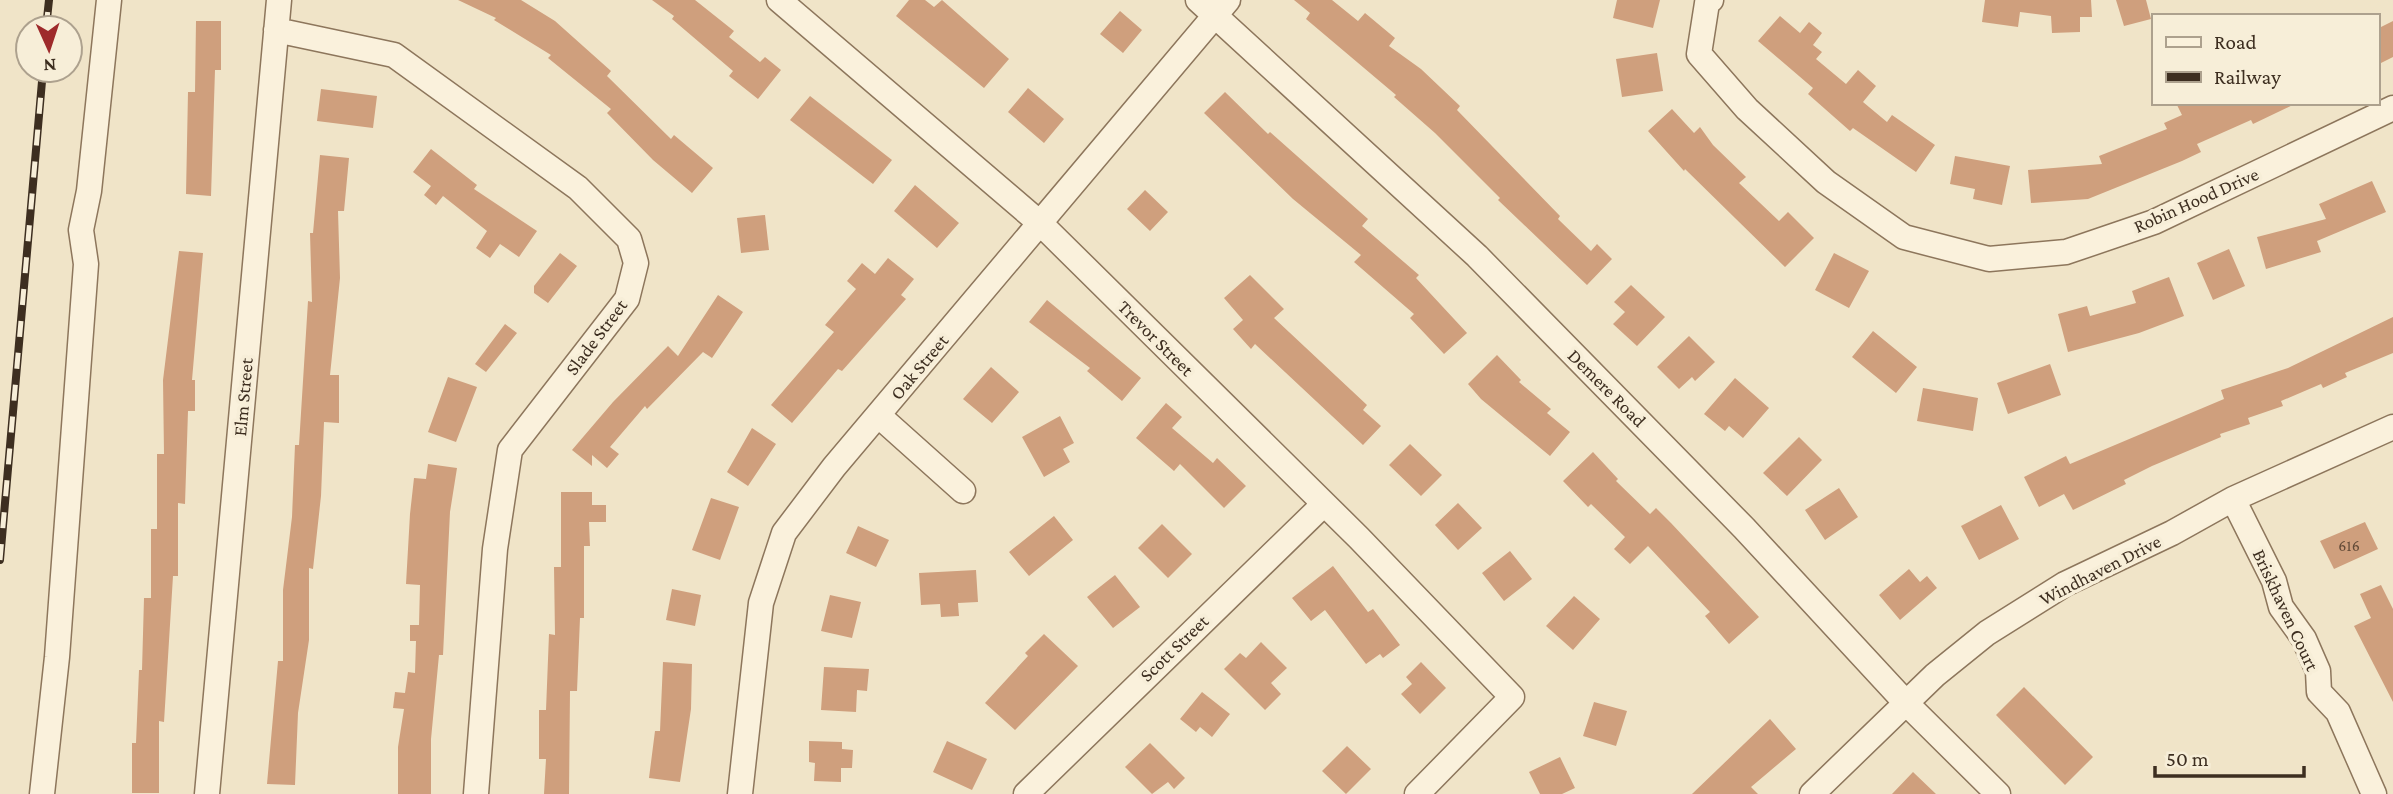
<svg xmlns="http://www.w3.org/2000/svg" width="2393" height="794" viewBox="0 0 2393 794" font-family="'Crimson Pro',serif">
  <rect width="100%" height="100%" fill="#f0e4c8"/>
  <path fill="#cf9f7d" d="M458 0H521L555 21 611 71 607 76 671 139 674 135 713 168 692 193 653 160 607 113 611 109 548 58 551 55 494 20 496 18Z
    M652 0H695L734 31 729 37 760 62 765 57 781 70 758 99 729 76 733 71 672 19 674 16Z
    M909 0H925L934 7 942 0 1009 59 984 88 896 16Z
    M1294 0H1332L1358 21 1365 13 1395 38 1389 46 1421 69 1460 106 1457 110 1560 216 1558 219 1591 251 1597 244 1612 259 1587 285 1498 200 1500 198 1435 133 1394 97 1396 95 1306 19 1310 13Z
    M1617 0H1660L1653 28 1613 18Z
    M1985 0H2091L2092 17H2080V32L2052 33 2051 16 2020 12 2018 27 1982 22Z
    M2116 0H2146L2151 19 2124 26Z
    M1120 11 1142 30 1123 53 1100 34Z
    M1780 16 1800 33 1809 22 1822 33 1813 45 1822 52 1816 59 1846 84 1858 70 1876 86 1863 102 1887 122 1892 115 1935 145 1916 172 1853 128 1850 131 1808 94 1813 88 1758 41Z
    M196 21H221V70H215L211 196 186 194 188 92H195Z
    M2393 21V57L2377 65V29Z
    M1657 53 1663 91 1622 97 1616 59Z
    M1028 88 1064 119 1044 143 1008 112Z
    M321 89 377 96 373 128 317 121Z
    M1225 92 1268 134 1270 132 1368 219 1362 226 1419 275 1416 278 1467 333 1444 354 1410 318 1414 314 1354 262 1361 255 1293 199 1204 113Z
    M810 96 892 160 873 184 790 120Z
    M2176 103H2297L2253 124 2251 120 2197 144 2201 152 2182 161 2088 199 2031 203 2028 170 2102 164 2099 156 2167 129 2164 123 2182 115Z
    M1672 109 1694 133 1700 127 1713 145 1746 177 1739 183 1779 221 1788 212 1814 238 1785 267 1685 169 1684 171 1648 131Z
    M431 149 477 185 474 189 537 231 519 257 500 244 490 258 476 248 487 231 443 196 436 205 424 195 431 186 413 172Z
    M320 155 349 158 344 211H338L340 278 330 375H339V423L324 422 321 496 313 569 309 568V640L298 713 295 785 267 784 278 661H283V590L292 517 295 445H299L308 301 312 302 310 233H313Z
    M1955 156 2010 166 2002 205 1973 199 1975 189 1950 184Z
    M2372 181 2386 212 2317 241 2321 252 2266 269 2257 237 2326 219 2319 204Z
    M915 185 959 223 937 248 894 211Z
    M1145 190 1168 212 1150 231 1127 209Z
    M765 215 769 250 741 253 737 218Z
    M2229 249 2245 286 2213 300 2197 263Z
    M179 251 203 253 192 380H195V411H188L185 504 178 503V576H173L164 722 159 721V793H132V743H136L139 670H142L144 598H151V529H157V454H164L163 380Z
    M560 253 577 266 548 303 534 293V286Z
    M1834 253 1869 271 1849 308 1815 290Z
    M888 258 914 279 901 295 906 299 842 371 838 369 792 423 771 405 834 332 825 325 856 289 847 281 862 263 875 274Z
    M1250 275 1284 309 1274 318 1367 405 1363 410 1381 426 1363 445 1255 344 1251 349 1233 329 1243 320 1224 298Z
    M2169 277 2184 316 2139 333 2068 352 2058 314 2087 306 2090 316 2136 303 2132 291Z
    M1631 285 1665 317 1637 346 1613 324 1625 312 1614 302Z
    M718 295 743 312 712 358 703 352 647 409 645 406 610 447 619 454 607 468 592 455V466L572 450 613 402 668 346 678 356Z
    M1047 300 1141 378 1122 401 1087 371 1090 368 1029 322Z
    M2393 317V353L2345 373 2347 377 2323 388 2321 384 2281 401 2283 406 2248 418 2250 424 2220 434 2221 437 2152 466 2124 480 2126 484 2073 510 2064 494 2039 507 2024 477 2066 456 2070 464 2224 399 2221 390 2288 368Z
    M505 324 517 333 486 372 475 364Z
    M1873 331 1917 367 1896 393 1852 357Z
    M1689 336 1715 362 1695 381 1692 377 1679 389 1657 367Z
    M1497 355 1521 380 1519 382 1551 409 1547 413 1570 432 1550 456 1481 399 1468 384Z
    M2050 364 2061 395 2008 414 1997 383Z
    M991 367 1019 392 992 423 963 399Z
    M448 377 477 387 456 442 428 432Z
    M1735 378 1769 408 1743 438 1729 426 1725 431 1704 414Z
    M1923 388 1978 398 1973 431 1917 421Z
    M1166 403 1182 417 1172 428 1213 463 1217 458 1246 486 1224 508 1180 464 1174 471 1136 438Z
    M1060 416 1074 443 1063 449 1070 462 1044 477 1022 437Z
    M752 428 776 444 748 486 727 472Z
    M1799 437 1822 460 1787 496 1763 473Z
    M1410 444 1442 475 1421 496 1389 465Z
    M1593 452 1618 479 1616 481 1650 514 1656 508 1671 523 1759 617 1729 644 1705 616 1710 612 1648 546 1630 564 1614 549 1625 537 1591 504 1588 507 1563 481Z
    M428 464 457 468 450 512 443 655H439L431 739V794H398V747L404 709 393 708 395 692 405 693 408 672 415 673 416 641H410V625H419L420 585 406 584 410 514 414 478 426 479Z
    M1839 488 1858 517 1825 540 1805 510Z
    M561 492H592V505H606V522H589L590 546H584V618H580L577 691H570L569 794H544L546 759H539V710H546L549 634 555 635 554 567H561Z
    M711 498 739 507 720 560 692 550Z
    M1458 503 1482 528 1458 550 1435 525Z
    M2001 505 2019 539 1979 560 1961 526Z
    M1054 516 1073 540 1029 576 1009 552Z
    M2365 522 2378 549 2334 569 2320 541Z
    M1162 524 1192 554 1168 578 1138 548Z
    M858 526 889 540 876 567 846 553Z
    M1510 551 1532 579 1504 601 1482 573Z
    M1333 566 1368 612 1373 609 1400 645 1383 658 1380 654 1366 664 1325 610 1311 621 1292 598Z
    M1909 569 1920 582 1927 576 1937 588 1900 620 1879 595Z
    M976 570 978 602 958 603 959 616 941 617 940 604 921 605 919 573Z
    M1115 575 1140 607 1113 628 1087 597Z
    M2381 585 2393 609V702L2354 626 2371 618 2360 594Z
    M672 589 701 595 695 626 666 620Z
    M830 595 861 602 852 638 821 631Z
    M1574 596 1600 619 1573 650 1546 626Z
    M1044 634 1078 666 1015 730 985 703 1028 656 1025 653Z
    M1261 642 1287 668 1271 683 1281 694 1265 710 1224 669 1240 653 1246 658Z
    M663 662 692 664 691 709 680 782 649 778 655 731H660Z
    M1421 662 1446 688 1420 714 1401 694 1412 684 1406 677Z
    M824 667 869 669 867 691 857 690 856 712 821 710Z
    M2024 687 2093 757 2065 785 1996 715Z
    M1202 692 1230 714 1212 737 1200 727 1196 732 1180 719Z
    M1594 702 1627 711 1616 746 1583 736Z
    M1770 719 1796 749 1751 787 1758 794H1692Z
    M809 741 842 742V749L853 750 852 768H841V782L814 781 815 763 809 762Z
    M947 741 987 759 972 790 933 772Z
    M1150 743 1185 778 1174 789 1168 782 1152 794 1125 767Z
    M1347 746 1371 769 1346 794 1322 771Z
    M1560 757 1575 788 1562 794H1540L1529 772Z
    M1913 772 1936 794H1892Z"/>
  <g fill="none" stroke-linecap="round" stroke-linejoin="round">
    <g stroke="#8d765c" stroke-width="27">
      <path id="minor" d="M779 0 1041 224 1359 538 1512 697 1417 794
        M1198 0 1477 256 1744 528 1907 704 1998 794
        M1711 0 1707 3 1699 54 1747 109 1826 182 1904 237 1989 259 2066 252 2154 222 2393 108
        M276 30 394 55 578 188 629 239 636 263 627 299 510 450 495 549 476 794
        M878 415 963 491
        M2233 499 2274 581 2281 607 2304 639 2318 671 2319 692 2338 712 2374 794
        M42 794 57 657 86 264 81 230 89 191 109 0
        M207 794 279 0
        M740 794 761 603 784 533 834 467 1228 0
        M1026 794 1324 504
        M1812 794 1935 675 1987 633 2065 584 2172 533 2233 499 2393 427"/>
    </g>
    <use href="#minor" stroke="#faf1dc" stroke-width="24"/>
    <g stroke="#3d2e20" stroke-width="8">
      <path id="rail" d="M46 28 49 0
        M0 560 43 70"/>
    </g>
    <use href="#rail" stroke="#f7eed8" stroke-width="5" stroke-dasharray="16" stroke-linecap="butt"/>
  </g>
  <g text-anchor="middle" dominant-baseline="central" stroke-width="7" stroke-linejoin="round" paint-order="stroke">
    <g font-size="16" fill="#624a37">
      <text x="2349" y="545">616</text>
    </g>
    <g font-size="19" fill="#3d2e20" stroke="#f7eed8">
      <text transform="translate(2196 200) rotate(-24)">Robin Hood Drive</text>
      <text transform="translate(596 337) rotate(-53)">Slade Street</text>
      <text transform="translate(1156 338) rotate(45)">Trevor Street</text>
      <text transform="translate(919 367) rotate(-50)">Oak Street</text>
      <text transform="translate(1607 388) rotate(45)">Demere Road</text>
      <text transform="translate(243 397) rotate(-85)">Elm Street</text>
      <text transform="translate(2100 570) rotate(-27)">Windhaven Drive</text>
      <text transform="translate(2286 610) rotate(65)">Briskhaven Court</text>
      <text transform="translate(1174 648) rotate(-44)">Scott Street</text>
    </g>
  </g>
  <rect x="2152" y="14" width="228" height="91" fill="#f7eed8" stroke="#ada18e" stroke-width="2"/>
  <rect x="2166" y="37" width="35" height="10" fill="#faf1dc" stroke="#ada18e" stroke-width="2"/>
  <text x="2214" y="49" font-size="21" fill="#3d2e20">Road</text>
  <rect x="2166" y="72" width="35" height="10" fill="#3d2e20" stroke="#ada18e" stroke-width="2"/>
  <text x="2214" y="84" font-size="21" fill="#3d2e20">Railway</text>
  <g transform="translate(49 49) rotate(177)"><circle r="33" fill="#f7eed8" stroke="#ada18e" stroke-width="2"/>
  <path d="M0-5L12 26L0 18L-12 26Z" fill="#9e2a2b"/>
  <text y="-10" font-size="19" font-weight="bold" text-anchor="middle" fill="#3d2e20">N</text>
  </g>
  <path d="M2155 766v10h149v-10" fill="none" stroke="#3d2e20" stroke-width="3.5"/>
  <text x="2166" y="766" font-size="21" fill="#3d2e20" stroke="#f7eed8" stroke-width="5" paint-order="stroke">50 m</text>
</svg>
